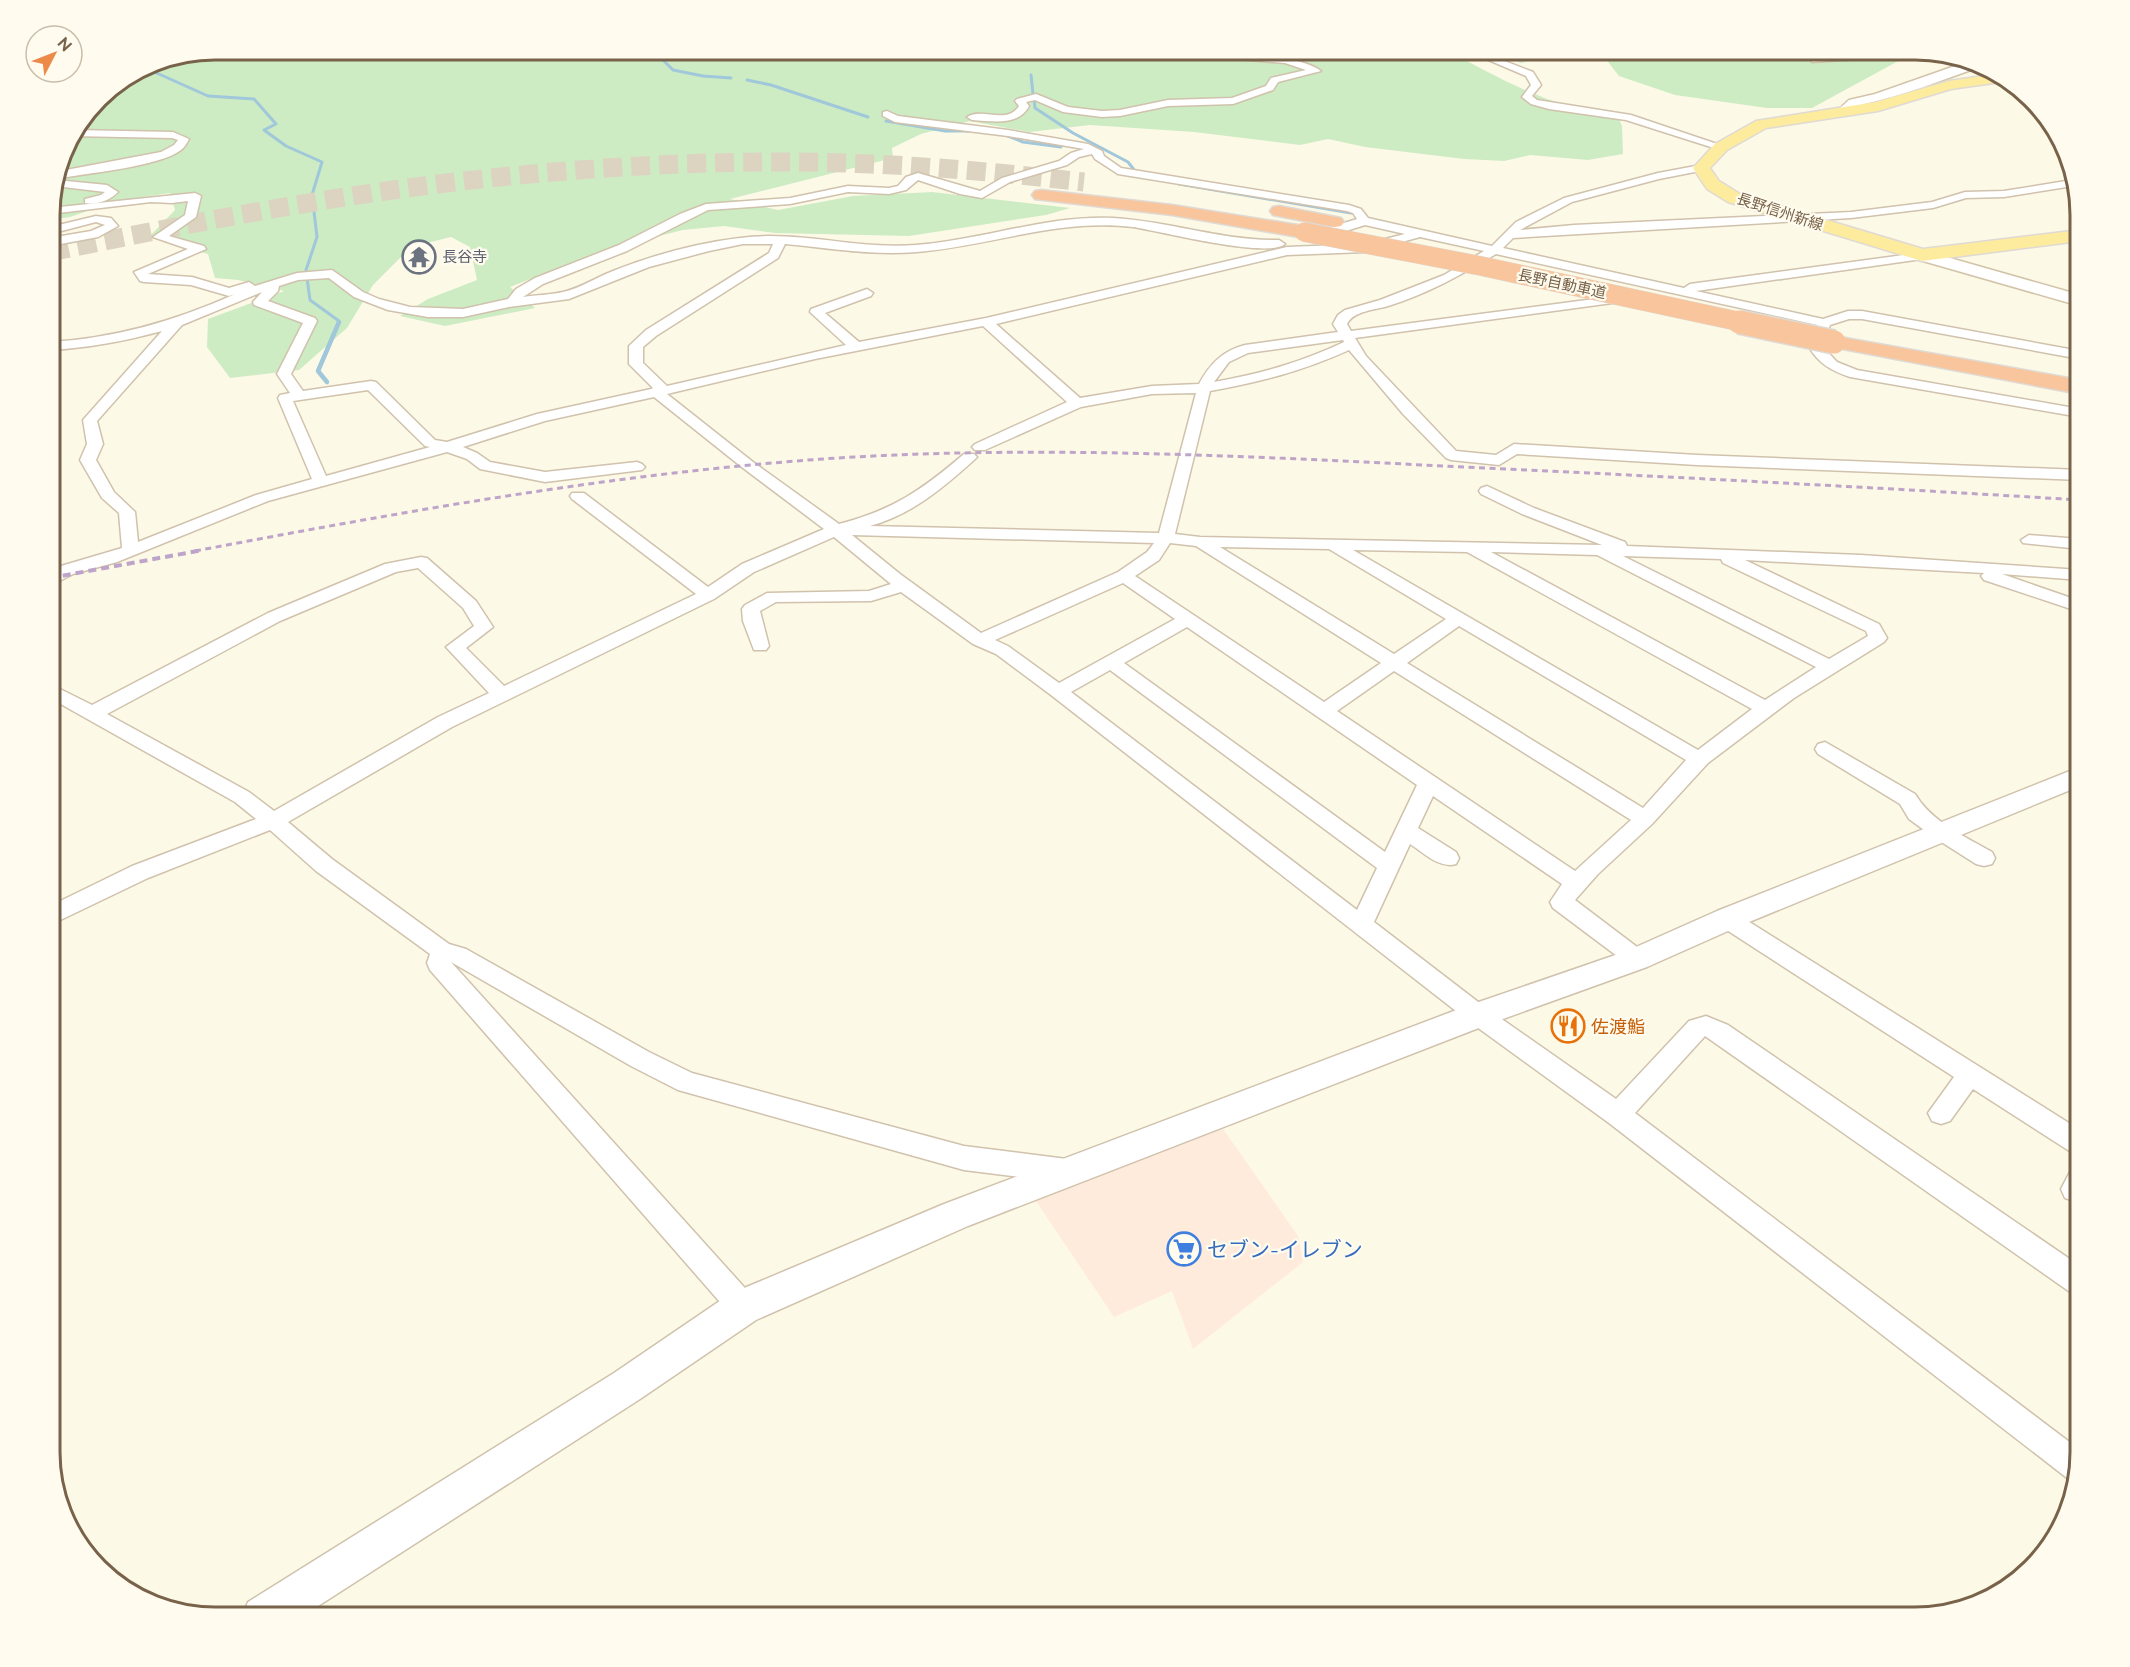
<svg xmlns="http://www.w3.org/2000/svg" width="2130" height="1667" viewBox="0 0 2130 1667" font-family="Raleway,'Noto Sans JP',sans-serif">
  <rect width="100%" height="100%" fill="#fdf9e7"/>
  <path fill="#feebdb" d="M1221 1126 1298 1236 1303 1262 1193 1349 1172 1291 1114 1317 1036 1201Z"/>
  <path fill="#cdecc4" d="M215 50H1446C1489 72 1535 100 1583 109 1594 111 1605 111 1616 112L1622 126 1623 154 1588 160 1530 155 1504 161 1464 159 1365 147 1328 139 1300 145 1194 132 1090 125 1029 132 970 121 921 134 892 148 893 158 730 199 778 210 853 196 932 192 1070 208 1046 215 909 236 775 233 724 226 683 230 607 249 510 287 535 308 445 326 400 316 428 299 477 280 470 247 451 237 411 247 373 285 347 328 299 370 230 378 207 347 208 319 284 291 238 280 215 278 208 254 149 237 175 210 170 193 117 201 70 217 50 220V204L67 141 106 91 152 62Z
    M1481 50H1550L1545 57 1521 63Z
    M1609 50H1896L1902 59 1812 108H1767L1675 95 1619 76 1605 58Z
    M59 375 51 400 59 439 50 448V377Z"/>
  <g fill="none" stroke-linecap="round" stroke-linejoin="round">
    <path stroke="#a0c7da" stroke-width="3" d="M653 50 673 70 703 76 731 78
      M150 63V70L208 96 254 99 276 124 264 130 286 146 322 162 312 195 317 237 306 270
      M1031 75 1033 94
      M747 80 771 85 868 117
      M1034 99 1035 108 1073 133 1128 162 1135 171
      M886 121 945 131H974
      M1008 136 1023 142 1061 147
      M1179 184 1351 213
      M307 278 310 300 339 321 338 323"/>
    <path stroke="#a0c7da" stroke-width="4.5" d="M327 382 318 371 339 322"/>
    <path stroke="#dcd4c0" stroke-width="19" stroke-dasharray="19 9" stroke-linecap="butt" d="M50 252C187 224 324 197 463 181 597 166 735 158 870 164 942 167 1013 174 1084 182"/>
    <g stroke="#d0c2ac" stroke-width="3">
      <path id="minor" d="M1163 50C1194 47 1297 52 1321 71L1278 82 1273 90 1233 104 1168 106 1120 116 1102 117 1063 112 1035 100 1026 102 1029 106C1018 127 992 121 972 120L967 117C982 107 1007 125 1019 106L1015 101 1017 99 1036 94 1068 107 1102 111 1120 110 1168 100 1232 98 1266 86 1271 78 1306 70 1285 63 1167 53Z
        M1465 50H1476L1533 72 1541 85 1532 96 1537 100 1631 115 1726 147 1717 149 1626 120 1549 109 1531 104 1522 97 1531 85 1526 76Z
        M887 111 898 116 1008 130 1088 144 1102 151 1104 156 1121 168 1349 205 1361 209 1368 218 1492 246 1516 222 1564 198 1658 173 1701 165 1705 166V170L1659 179 1572 202 1520 230 1574 225 1851 212 1932 202 1965 192 2004 191 2072 180 2073 186 2004 197 1966 198 1933 208 1851 218 1513 238 1503 248 1684 288 1690 284 1926 252V258L1922 259 1696 291 1823 319 1848 311H1862L2080 351V359L1862 319H1849L1830 325 1823 347 1837 362 1857 370 2080 409V417L1850 377C1832 371 1819 364 1809 347L1817 325 1496 254C1461 275 1427 294 1388 306 1375 310 1353 311 1347 324L1351 331 1632 294 1633 297 1627 301 1355 338 1366 356 1456 451 1496 455 1514 444 1697 455 2080 470V480L1697 465 1517 454 1499 465 1451 460 1446 458 1403 414 1349 350C1303 371 1260 382 1210 391L1175 534 1200 537 1602 545 1522 514 1481 494 1479 491 1481 488 1487 486 1534 508 1625 542 1627 546 1861 555 2080 570V580L2002 574 2080 601V612L1984 580 1981 576 1984 573 1745 560 1879 624 1887 638 1884 642 1794 698 1708 763 1652 824 1598 874 1575 900 1645 953 1648 959 1645 965 1637 968 1629 965 1553 908 1550 902 1562 884 1433 796 1418 828 1456 852 1459 858 1456 864C1439 869 1423 852 1410 844L1374 922 1486 1008 1616 1099 1689 1021 1706 1016 1728 1025 2080 1266V1296L2070 1292 1705 1036 1635 1113 2080 1450 2076 1481 2067 1478 1609 1123 1470 1022 1051 695 996 654 973 644 901 592 871 601 776 602 760 611 769 646 766 650H754L743 621 742 609 745 605 767 593 869 591 891 584 834 537 754 572 714 599 452 727 288 822 332 859 449 944 466 949 649 1052 692 1073 964 1146 1067 1159 1076 1163 1080 1171 1076 1179 1067 1183 964 1170 678 1090 631 1066 451 962 753 1297 757 1307 753 1317 743 1321 733 1317 430 970 427 963 430 954 316 871 270 830 148 878 50 925V906L132 866 256 819 235 802 50 698V684L92 705 268 613 385 564 421 557 427 558 476 601 493 627 466 648 504 686 696 594 572 499 570 496 572 493H584L708 587 742 564 824 529 743 468 654 397 545 421 463 447 477 453 490 462 545 472 637 462 642 464 645 467 642 470 545 482 480 469 467 459 447 452 268 501 117 562 73 574 50 586V574L61 566 122 548 119 513 102 498 80 460 87 444 83 420 162 331C125 341 88 348 50 350V342C116 338 175 321 235 294L229 296 191 285 144 282 140 281 134 272 188 249 153 237 185 215 188 201 172 203 151 202 50 214V208L195 193 201 196 196 217 169 236 204 246 206 249 148 274 192 277 229 288 249 282 255 286 297 273 332 270 363 292 379 299 410 307 463 309 508 299 516 289 535 278 619 245 680 214 706 204 790 198 848 186 889 188 898 186 906 177 918 173 980 191 1002 178 1059 161 1071 153 1084 149 1008 136 895 122 883 116V112ZM1092 154 1095 159 1118 174 1347 211 1353 213 1357 219 1309 234V240H1317L1365 225 1405 234 1365 244 1287 247 986 318 859 342 825 313 871 296 873 293 867 289 811 309 810 312 846 345 667 386 643 363V347L656 336 778 258 785 244C829 248 873 256 917 252 990 246 1059 218 1133 227 1160 231 1268 259 1285 244L1279 240C1222 241 1169 221 1113 218 1046 215 983 240 916 245 857 250 799 230 740 238 698 243 653 255 613 271 597 277 581 288 563 292 550 295 536 295 523 297L543 284 627 251 708 210 790 204 848 192 889 194 906 190 918 180 960 194 982 198 1010 182 1067 165 1079 157ZM1420 237 1484 251 1444 275 1380 300 1345 310 1338 315 1333 324 1338 332 1245 345C1222 351 1210 364 1199 384L1152 386 1080 398 996 324 1287 255 1365 252ZM743 244H773L769 253 646 330 629 346V364L653 388 651 389 537 414 447 442 435 440 376 382 371 381 303 391 291 374 317 321 315 318 268 301 278 291 279 286 298 280 329 278 354 297 388 310 428 317H463L509 307 569 299 649 267 709 251ZM262 292 253 302 254 305 303 323 277 374 290 393 280 395 278 398 312 479 256 495 138 542 135 512 114 492 96 460 103 444 97 421 182 325ZM983 326 1067 402 975 444 972 447 975 450H985L1081 407 1152 394 1196 393 1159 533 870 526C911 515 943 488 974 460L977 457 974 454H964C922 490 893 510 839 524L753 462 667 394 815 359ZM1343 340 1344 342C1299 363 1263 373 1214 382L1229 362 1248 353ZM368 390 425 446 430 447 326 476 293 401ZM852 535 1154 543 1147 552 1118 572 981 633 900 574ZM1170 543 1196 546 1381 663 1324 702 1135 576 1159 560ZM1220 547 1329 549 1446 619 1394 654ZM1353 550 1467 552 1752 709 1698 750ZM1491 552 1597 555 1816 667 1765 700ZM1623 556 1721 559 1723 563 1866 631 1868 636 1829 659ZM418 568 463 608 474 626 446 647 489 693 438 717 274 811 249 792 107 714 280 621 396 572ZM1123 583 1175 619 1059 683 1008 646 995 640ZM1459 626 1686 760 1643 808 1407 663ZM1187 627 1417 785 1385 852 1124 663ZM1110 670 1377 868 1357 910 1071 692ZM1394 671 1631 820 1575 871 1337 711Z
        M75 130 173 132 189 139C187 143 184 148 181 150 159 167 86 173 56 179L58 172 66 170 161 152 174 145 178 140 172 138 71 136Z
        M56 180 107 185 118 192C109 201 97 205 85 203V199L101 195 105 192 55 186Z
        M96 216 111 218 118 226 98 237 50 246V238L91 231 105 225 96 222 50 234V227Z
        M2029 535 2080 539V549L2023 543 2021 540Z
        M1825 742 1915 794C1932 822 1964 836 1992 852L1995 858 1992 864 1984 866 1976 864 1935 838 1909 819 1900 804 1818 754 1815 749 1818 744Z
        M1727 910 1735 913 2080 1130V1155L2071 1152 1973 1089 1950 1121 1941 1124 1932 1121 1928 1113 1954 1077 1719 925 1716 919 1719 913Z
        M2080 1167V1199L2074 1201 2065 1198 2061 1189 2071 1170Z"/>
    </g>
    <g stroke="#d0c2ac" stroke-width="3">
      <path id="tertiary" d="M2080 767V786L1737 927 1647 967 1489 1024 968 1226 756 1320 640 1399 301 1617H242L248 1602 614 1373 730 1294 944 1204 1467 1006 1627 951 1717 911Z"/>
    </g>
    <g stroke="#d3c4a9" stroke-width="3">
      <path id="secondary" d="M1825 50H1844L1840 53 1892 50 1929 52 1923 55 1812 62 1810 56 1811 53Z
        M1972 60 1982 66C1943 80 1904 95 1864 104 1853 107 1850 117 1839 114L1837 111 1849 100 1875 94Z
        M1922 250 2080 295V306L1916 259 1913 255 1916 251Z"/>
    </g>
    <g stroke="#dfdad4" stroke-width="3">
      <path id="primary" d="M1996 74 2008 81 1951 89 1878 111 1766 128 1727 150 1710 168 1719 181 1740 194 1923 249 2080 230V241L1922 261 1728 202 1707 189 1693 168 1715 144 1756 121 1876 102 1949 81Z"/>
    </g>
    <g stroke="#dfdad4" stroke-width="3">
      <path id="motorway" d="M1041 190 1172 205 1304 226 1311 228 1313 232 1311 236 1304 238 1172 215 1035 199 1032 195 1035 191Z
        M1279 206 1341 218 1344 222 1341 226 1335 227 1273 215 1270 211 1273 207Z
        M1834 336 2080 380V394L1827 346 1823 342 1827 338Z"/>
    </g>
    <use href="#minor" fill="#fff" fill-rule="evenodd"/>
    <use href="#tertiary" fill="#fff" fill-rule="evenodd"/>
    <use href="#secondary" fill="#fff" fill-rule="evenodd"/>
    <use href="#primary" fill="#fdeb9e" fill-rule="evenodd"/>
    <use href="#motorway" fill="#f9c59c" fill-rule="evenodd"/>
    <path stroke="#bea4c8" stroke-width="3" stroke-dasharray="6 4.5" stroke-linecap="butt" d="M195 551C413 510 632 470 854 457 1050 446 1247 456 1443 466 1656 476 1868 487 2080 500"/>
    <path stroke="#bea4c8" stroke-width="4" stroke-dasharray="8 5" stroke-linecap="butt" d="M50 578 203 550"/>
    <g stroke="#dfdad4" stroke-width="20" stroke-linecap="butt">
      <path id="motorway-bridge-far1" d="M1304 232 1481 266 1746 323"/>
    </g>
    <g stroke="#dfdad4" stroke-width="26" stroke-linecap="butt">
      <path id="motorway-bridge" d="M1739 322 1834 342"/>
    </g>
    <use href="#motorway-bridge-far1" stroke="#f9c59c" stroke-width="19"/>
    <use href="#motorway-bridge" stroke="#f9c59c" stroke-width="23"/>
  </g>
  <defs>
    <g id="temple-ring" transform="scale(1.725)"><circle r="9.5" fill="#fffbee" stroke="#6b7280" stroke-width="1.5"/><path d="M0-6L5-2H3V0L6.5 2.5H4V6H1.5V3h-3V6H-4V2.5H-6.5L-3 0V-2H-5Z" fill="#6b7280"/></g>
    <g id="restaurant-ring" transform="scale(1.725)"><circle r="9.5" fill="#fffbee" stroke="#e8710a" stroke-width="1.5"/><path d="M-5-6h1v4h1v-4h1v4h1v-4h1v5L-1.5 .5V6h-2V.5L-5-1ZM5-6V6H3V1.5H1.5Q1.5-4 5-6Z" fill="#e8710a"/></g>
    <g id="supermarket-ring" transform="scale(1.725)"><circle r="9.5" fill="#fffbee" stroke="#3f7fe0" stroke-width="1.5"/><path d="M-6-5.5h2.5l.6 2H6L4.5 2H-2.5L-4.4-4H-6ZM-1.5 3.2a1.3 1.3 0 1 0 .1 0ZM3 3.2a1.3 1.3 0 1 0 .1 0Z" fill="#3f7fe0"/></g>
  </defs>
  <g fill-rule="evenodd">
    <use href="#temple-ring" x="419" y="257"/>
    <use href="#restaurant-ring" x="1568" y="1026"/>
    <use href="#supermarket-ring" x="1184" y="1249"/>
  </g>
  <g text-anchor="middle" dominant-baseline="central" stroke-width="4.5" stroke-linejoin="round" paint-order="stroke">
    <g font-size="15" fill="#78634a" stroke="#fffbee">
      <text transform="translate(1780 212) rotate(18)">長野信州新線</text>
      <text transform="translate(1562 284) rotate(12)">長野自動車道</text>
    </g>
    <g font-size="15" fill="#5b616d" stroke="#fffbee" text-anchor="start">
      <text x="442" y="257">長谷寺</text>
    </g>
    <g font-size="18" fill="#c56008" stroke="#fffbee" text-anchor="start">
      <text x="1591" y="1026">佐渡鮨</text>
    </g>
    <g font-size="21" fill="#366cbe" stroke="#fffbee" text-anchor="start">
      <text x="1207" y="1249">セブン-イレブン</text>
    </g>
  </g>
  <path d="M0 0H2130V1667H0ZM215 60H1915A155 155 0 0 1 2070 215V1452A155 155 0 0 1 1915 1607H215A155 155 0 0 1 60 1452V215A155 155 0 0 1 215 60Z" fill="#fffbee" fill-rule="evenodd"/>
  <path fill="none" stroke="#78634a" stroke-width="3" d="M215 60H1915A155 155 0 0 1 2070 215V1452A155 155 0 0 1 1915 1607H215A155 155 0 0 1 60 1452V215A155 155 0 0 1 215 60Z"/>
  <g transform="translate(54 54) rotate(48)"><circle r="28" fill="#fffbee" stroke="#c9beac" stroke-width="1.5"/>
  <path d="M0-4.5L10 22L0 15L-10 22Z" fill="#eb8a49"/>
  <text y="-9" font-size="16" font-weight="bold" text-anchor="middle" fill="#78634a">N</text>
  </g>
</svg>
